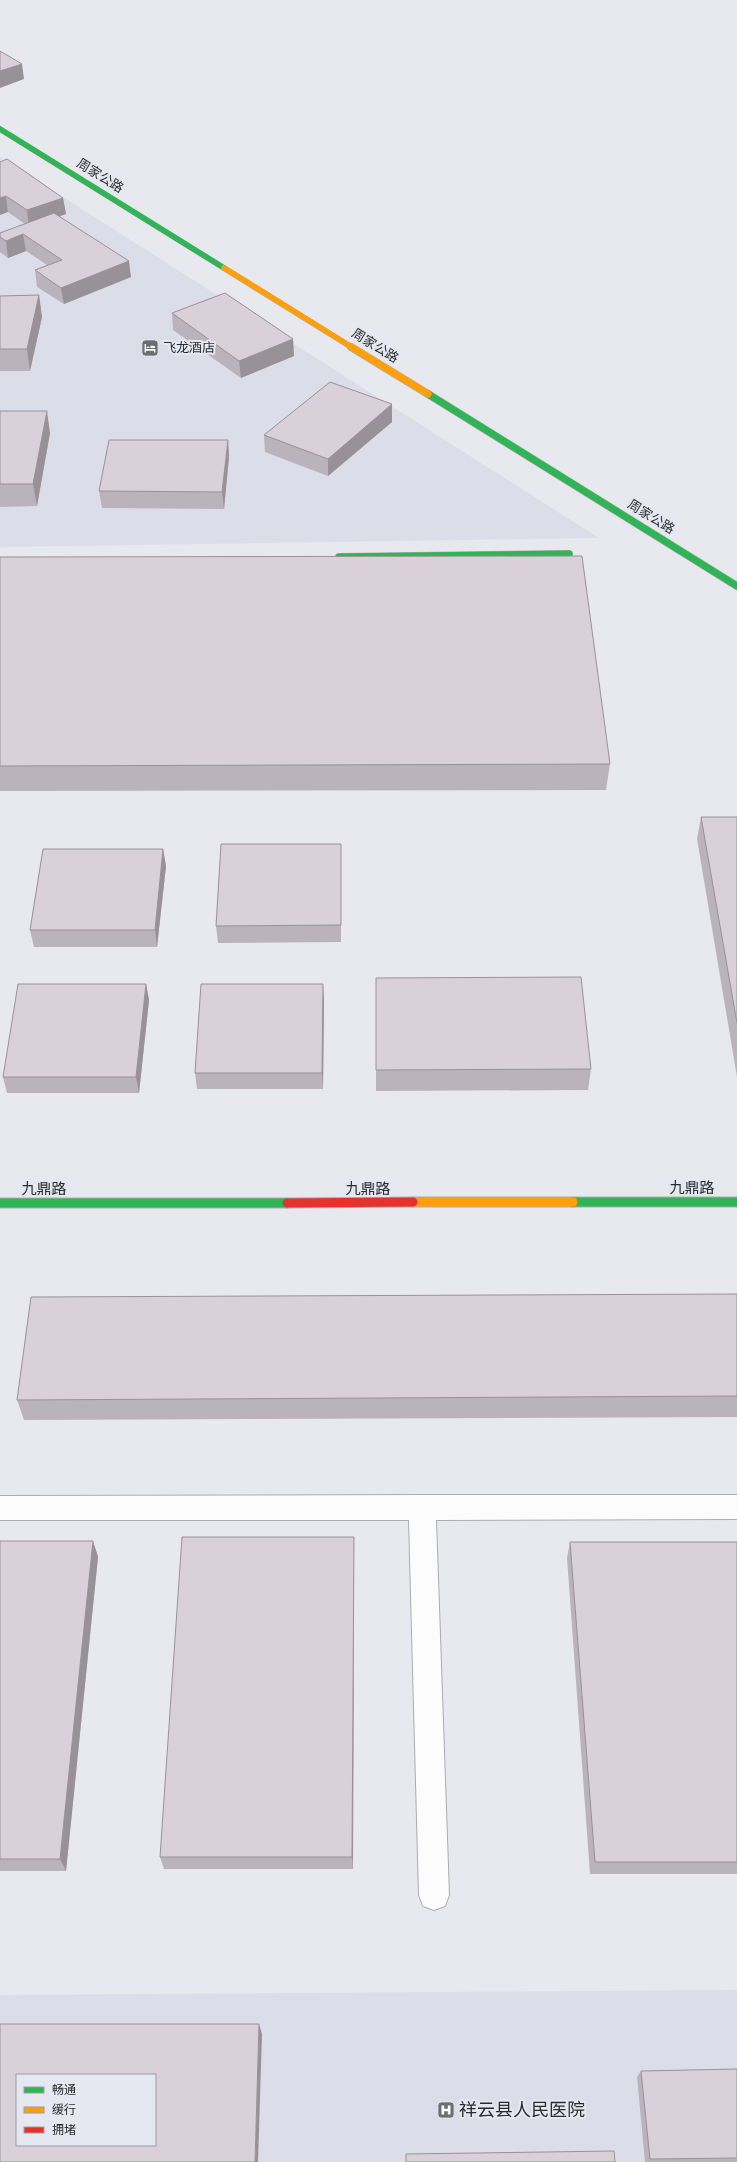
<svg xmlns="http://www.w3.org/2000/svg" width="737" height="2162" viewBox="0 0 737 2162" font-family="Signika,'Noto Sans SC',sans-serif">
  <rect width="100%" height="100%" fill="#e8e9ee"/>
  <path fill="#dbdee9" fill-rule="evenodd" d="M0 157 599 538 0 547Z
    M737 1990V2162H0V1995ZM17 2075H155V2145H17Z"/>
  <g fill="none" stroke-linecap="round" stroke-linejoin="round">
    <g stroke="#acacb0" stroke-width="2">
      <path id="lane" d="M422 1495H737V1519L436 1520 449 1895 445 1906 434 1910 423 1906 419 1895 409 1520H0V1496Z"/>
    </g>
    <g stroke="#acacb0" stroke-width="6">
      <path id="fast-far2" d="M0 129 224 268"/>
    </g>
    <g stroke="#acacb0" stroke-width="8">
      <path id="fast-far1" d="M428 394 737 586
        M339 557 569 554"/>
    </g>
    <g stroke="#acacb0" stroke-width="11">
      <path id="fast" d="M573 1202H737
        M0 1203H287"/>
    </g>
    <g stroke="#acacb0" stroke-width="6">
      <path id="slow-far2" d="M224 268 353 348"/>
    </g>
    <g stroke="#acacb0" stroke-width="8">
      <path id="slow-far1" d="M351 347 428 394"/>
    </g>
    <g stroke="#acacb0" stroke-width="11">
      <path id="slow" d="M413 1202H573"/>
    </g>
    <g stroke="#acacb0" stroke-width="11">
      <path id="jam" d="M287 1203 413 1202"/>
    </g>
    <use href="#lane" fill="#fcfcfc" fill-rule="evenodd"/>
    <use href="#fast-far2" stroke="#30b455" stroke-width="5.5"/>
    <use href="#fast-far1" stroke="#30b455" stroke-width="7"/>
    <use href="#fast" stroke="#30b455" stroke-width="9"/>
    <use href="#slow-far2" stroke="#ff9f0a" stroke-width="5.5"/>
    <use href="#slow-far1" stroke="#ff9f0a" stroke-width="7"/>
    <use href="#slow" stroke="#ff9f0a" stroke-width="9"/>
    <use href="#jam" stroke="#e5322d" stroke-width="9"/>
  </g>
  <path fill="#bbb3bb" d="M0 162 63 198 66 214 59 216 131 277 64 304 37 287 35 270 47 265 26 251 8 258 0 252V233L25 224 8 212Z
    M39 295 42 317 30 371H0V296Z
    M172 313 293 339 294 356 241 378 173 330Z
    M0 411 50 433 37 506 0 507Z
    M392 422 328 476 265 452 264 435Z
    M228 440 229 457 224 509 102 508 99 491Z
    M0 557 610 764 606 790 0 791Z
    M701 817H737V1077L697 839Z
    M341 844V942L218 943 216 926Z
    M163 849 166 866 157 947H34L30 930Z
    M376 978 591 1069 588 1090 376 1091Z
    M146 984 149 1000 139 1093H7L3 1077Z
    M324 1000 323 1089H197L195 1073Z
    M737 1294V1417L24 1420 17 1400Z
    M0 1541H93L98 1557 66 1871H0Z
    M570 1542H737V1874H590L567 1558Z
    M354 1554 353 1869H164L160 1857Z
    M737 2069V2162H645L637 2077 641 2071Z"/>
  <path fill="#989298" d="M22 64 24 79 0 88V71Z
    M6 196 8 212 0 215V198Z
    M63 198 66 214 29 227 27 210Z
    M23 234 26 251 8 258 6 241Z
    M129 261 131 277 64 304 61 288Z
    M39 295 42 317 30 371 27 349Z
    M293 339 294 356 241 378 239 361Z
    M392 404V422L328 476V459Z
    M47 411 50 433 37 506 33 484Z
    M228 440 229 457 224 509 222 492Z
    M163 849 166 866 157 947 155 930Z
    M146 984 149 1000 139 1093 136 1077Z
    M323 984 324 1000 323 1089 322 1073Z
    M354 1537V1554L353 1869 352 1857Z
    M93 1541 98 1557 66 1871 60 1859Z
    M259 2024 262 2034 258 2162H255Z"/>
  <path fill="#d9d0d9" stroke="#989298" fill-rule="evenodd" d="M0 51 22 64 0 71Z
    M7 159 63 198 27 210 6 196 0 198V162Z
    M54 213 129 261 61 288 35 270 62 260 23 234 6 241 0 237V233Z
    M225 293 293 339 239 361 172 313Z
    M39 295 27 349H0V296Z
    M330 382 392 404 328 459 264 435Z
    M0 411H47L33 484H0Z
    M109 440H228L222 492 99 491Z
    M582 556 610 764 0 766V557Z
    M701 817H737V1023Z
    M221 844H341V925L216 926Z
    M43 849H163L155 930H30Z
    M581 977 591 1069 376 1070V978Z
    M18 984H146L136 1077H3Z
    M201 984H323L322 1073H195Z
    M737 1294V1396L17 1400 31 1297Z
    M182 1537H354L352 1857H160Z
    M0 1541H93L60 1859H0Z
    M570 1542H737V1862H595Z
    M0 2024H259L255 2162H0ZM17 2075H155V2145H17Z
    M737 2069V2158L650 2159 641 2071Z
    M614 2151 615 2162H406V2154Z"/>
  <defs>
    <g id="hotel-square" transform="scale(0.9)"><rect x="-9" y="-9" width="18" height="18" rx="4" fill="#6d6e72" stroke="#e5e7f1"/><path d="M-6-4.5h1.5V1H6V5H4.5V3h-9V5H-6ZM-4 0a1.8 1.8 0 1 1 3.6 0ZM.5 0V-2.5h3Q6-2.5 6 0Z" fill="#fff"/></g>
    <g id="hospital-square" transform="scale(0.9)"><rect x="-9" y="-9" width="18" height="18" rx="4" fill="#6d6e72" stroke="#e5e7f1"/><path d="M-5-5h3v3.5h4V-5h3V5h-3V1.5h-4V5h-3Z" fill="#fff"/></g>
  </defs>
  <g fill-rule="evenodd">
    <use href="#hotel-square" x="150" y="348"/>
    <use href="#hospital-square" x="446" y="2110"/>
  </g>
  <g text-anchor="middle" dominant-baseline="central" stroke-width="4" stroke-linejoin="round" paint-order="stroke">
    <g font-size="13" fill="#2b2c2f" stroke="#e5e7f1">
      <text transform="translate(100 176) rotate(32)">周家公路</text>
      <text transform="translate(375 346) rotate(32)">周家公路</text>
      <text transform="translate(651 517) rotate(32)">周家公路</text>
    </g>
    <g font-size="13" fill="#2b2c2f" stroke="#e5e7f1" text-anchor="start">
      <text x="163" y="348">飞龙酒店</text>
    </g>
    <g font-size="15" fill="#2b2c2f" stroke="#e5e7f1">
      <text x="692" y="1188">九鼎路</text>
      <text x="44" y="1189">九鼎路</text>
      <text x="368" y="1189">九鼎路</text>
    </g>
    <g font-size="18" fill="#2b2c2f" stroke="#e5e7f1" text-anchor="start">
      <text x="459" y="2110">祥云县人民医院</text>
    </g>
  </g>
  <rect x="16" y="2074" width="140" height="72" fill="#e5e7f1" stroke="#9b9ca3"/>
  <rect x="24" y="2087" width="20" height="6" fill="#30b455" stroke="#9b9ca3"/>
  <text x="52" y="2094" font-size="12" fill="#2b2c2f">畅通</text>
  <rect x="24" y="2107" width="20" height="6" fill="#ff9f0a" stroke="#9b9ca3"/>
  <text x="52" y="2114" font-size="12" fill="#2b2c2f">缓行</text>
  <rect x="24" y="2127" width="20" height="6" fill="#e5322d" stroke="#9b9ca3"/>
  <text x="52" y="2134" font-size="12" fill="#2b2c2f">拥堵</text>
</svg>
